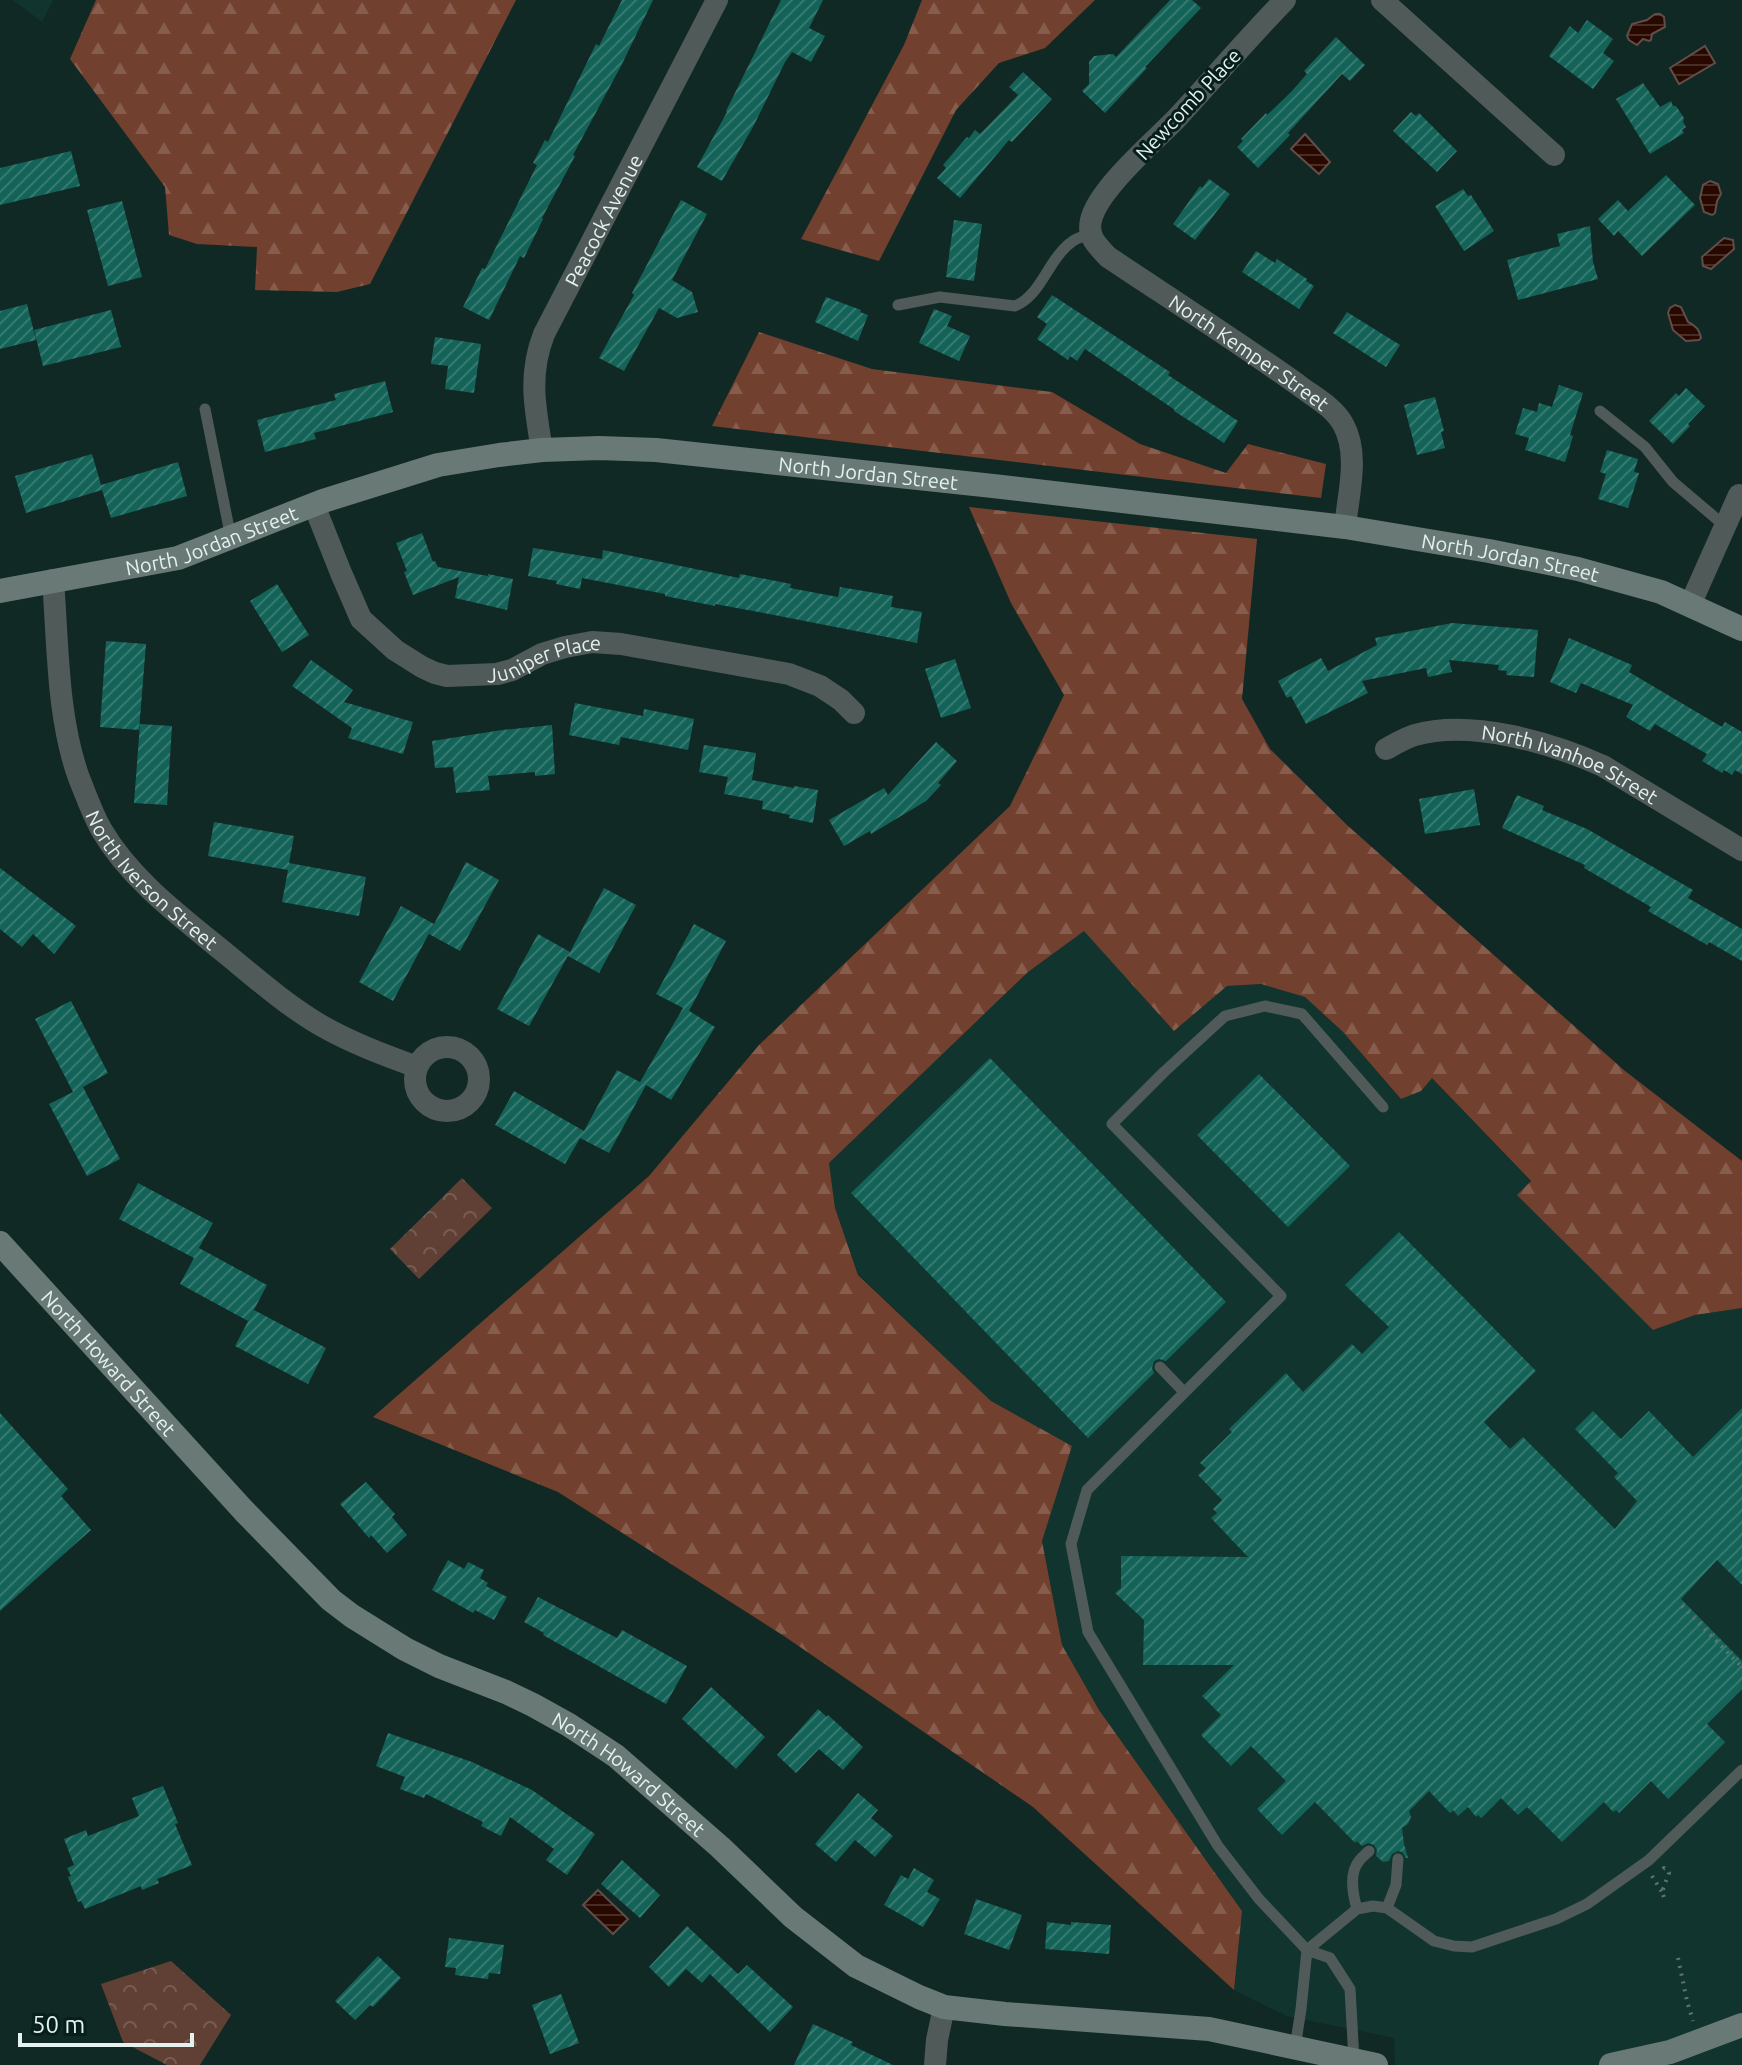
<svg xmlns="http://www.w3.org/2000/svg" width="1742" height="2065" viewBox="0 0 1742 2065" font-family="Ubuntu,sans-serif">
  <defs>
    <pattern id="forest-firs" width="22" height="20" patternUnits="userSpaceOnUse" patternTransform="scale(2)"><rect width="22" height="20" fill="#72402e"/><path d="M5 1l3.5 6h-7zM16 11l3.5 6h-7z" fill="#865c4d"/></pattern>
    <pattern id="park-crowns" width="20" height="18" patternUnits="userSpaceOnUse" patternTransform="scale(2)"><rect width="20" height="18" fill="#604035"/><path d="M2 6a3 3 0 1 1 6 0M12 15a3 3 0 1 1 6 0" fill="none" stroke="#775c53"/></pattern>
    <pattern id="water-rules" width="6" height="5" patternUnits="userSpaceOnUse" patternTransform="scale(2)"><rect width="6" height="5" fill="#290800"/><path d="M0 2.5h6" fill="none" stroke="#482c26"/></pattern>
    <pattern id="building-hatch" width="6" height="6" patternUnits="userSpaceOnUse" patternTransform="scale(2)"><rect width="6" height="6" fill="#136358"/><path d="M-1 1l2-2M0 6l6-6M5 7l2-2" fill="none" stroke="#357a70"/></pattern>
  </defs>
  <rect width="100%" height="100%" fill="#112925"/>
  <path fill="#11342e" d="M13 0H53L42 22Z
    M1084 930 1174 1031 1227 986 1261 984 1305 997 1343 1032 1401 1099 1432 1078 1531 1182 1518 1195 1653 1330 1695 1315 1742 1308V2065H1395L1394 2038 1287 2016 1234 1990 1242 1911 1099 1710 1062 1645 1042 1541 1072 1446 991 1401 858 1274 835 1208 829 1163 1028 972Z"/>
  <path fill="url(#forest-firs)" d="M96 0H516L370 284 337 292 255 290 257 247 197 244 169 235 165 187 70 59Z
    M922 0H1095L1045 48 999 63 956 110 879 261 801 239 904 45Z
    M759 332 872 369 1052 392 1140 444 1226 473 1248 444 1326 464 1321 498 712 426Z
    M969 507 1257 539 1242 699 1270 749 1348 826 1625 1071 1742 1161V1308L1695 1315 1653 1330 1517 1195 1531 1181 1432 1078 1421 1091 1401 1099 1343 1032 1305 997 1261 984 1227 986 1174 1031 1084 931 1028 972 829 1163 835 1208 858 1275 991 1401 1072 1446 1042 1541 1062 1645 1099 1710 1242 1911 1234 1990 1033 1807 784 1636 558 1492 373 1417 649 1176 759 1045 1010 806 1064 695 1011 603Z"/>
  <path fill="url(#park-crowns)" d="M462 1178 492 1208 419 1279 390 1249Z
    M171 1961 231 2015 200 2065H167L123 2042 101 1984Z"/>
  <path fill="url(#water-rules)" stroke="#614e48" stroke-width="2" d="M1655 14H1660L1664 17 1665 27 1652 34 1651 40 1649 41 1643 39 1637 45 1629 40 1627 36 1632 24 1647 20Z
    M1705 46 1715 63 1679 84 1670 68Z
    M1305 134 1330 162 1319 174 1291 149Z
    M1710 181 1718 184 1721 194 1717 201 1715 213 1712 215 1704 212 1700 198 1703 185Z
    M1724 238 1733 240 1734 249 1711 269 1703 266 1702 257Z
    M1675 305 1681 307 1688 322C1696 326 1699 329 1701 338L1699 340 1686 341 1673 330 1668 313 1670 308Z
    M598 1890 628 1919 613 1934 583 1905Z"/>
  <path fill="url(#building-hatch)" d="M622 0H653L621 66 573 155 575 156 542 218 543 219 524 258 520 256 489 320 463 307 482 268 485 269 537 165 533 163 545 140 548 142 596 44 599 46Z
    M781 0H823L809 28 825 36 811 62 792 52 785 62 754 125 722 181 697 167 727 112 726 111Z
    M1170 0H1192L1201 8 1145 67 1147 68 1105 113 1082 91 1089 84V62L1094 56 1113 54 1116 57Z
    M1587 20 1613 39 1603 53 1614 61 1593 89 1549 56 1570 26 1578 33Z
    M1336 37 1365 65 1350 81 1342 74 1288 133 1290 135 1258 168 1237 147 1243 141 1241 139 1266 113 1267 115 1291 92 1307 74 1304 71Z
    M1023 72 1052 99 1012 142 1009 140 960 198 937 178 946 168 943 165 967 137 969 138 975 130 980 134 1018 95 1009 87Z
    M1643 83 1660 107 1671 101 1673 106H1676L1684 118 1683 122 1686 127 1682 130 1684 133 1650 154 1616 99Z
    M1411 112 1416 116 1419 113 1457 151 1437 172 1393 131Z
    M71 151 80 186 0 205V168Z
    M1666 175 1695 205 1642 256 1618 231 1614 236 1598 219 1618 200 1628 211Z
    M1209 179 1230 194 1195 240 1173 224 1200 186 1202 188Z
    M1463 189 1468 196 1471 195 1494 231 1464 251 1435 206Z
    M681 200 707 214 672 280 692 292 698 312 677 318 659 308 624 371 599 358 634 295 632 293Z
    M122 201 142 277 108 286 87 210Z
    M954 220 982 224 974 281 946 277Z
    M1590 226 1593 262 1598 279 1518 300 1507 260 1560 246 1557 234Z
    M1256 251 1275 263 1277 259 1307 279 1306 281 1314 286 1299 309 1242 272Z
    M1052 295 1170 372 1168 375 1238 421 1224 443 1174 411 1175 410 1085 349 1077 361 1070 356 1068 360 1037 339 1047 324 1037 317Z
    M826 297 861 310 860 312 868 315 858 341 815 322Z
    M27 304 36 340 0 349V311Z
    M934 309 952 316 947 326 970 336 959 361 919 343Z
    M111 310 121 347 43 366 34 330Z
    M1347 312 1400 345 1386 367 1333 333Z
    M435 337 481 344 474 393 445 389 448 366 431 364Z
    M385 381 393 412 314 433 316 439 265 452 257 420 336 400 334 394Z
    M1559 385 1583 393 1570 435 1573 436 1565 462 1525 450 1529 438 1515 434 1523 408 1537 412 1539 403 1552 407Z
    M1686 388 1705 406 1688 424 1690 426 1673 444 1649 421 1676 393 1679 396Z
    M1435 397 1444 431 1441 432 1445 448 1417 455 1404 405Z
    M1607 450 1638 459 1634 472 1639 473 1628 508 1598 499 1606 474 1600 472Z
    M92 454 101 485 178 462 187 496 111 518 102 490 26 513 15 476Z
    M422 533 433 562 435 561 438 567 488 576V574L513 579 507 610 455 598 459 577 413 595 404 572 407 571 396 543Z
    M533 548 602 559 603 550 739 578 740 574 791 584 790 588 838 597 840 587 893 596 891 607 922 612 917 643 769 614 715 604V606L665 596V594L582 578 580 589 556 584 557 581 528 576Z
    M277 584 309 635 282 652 250 601Z
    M1452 623 1538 630 1534 677 1506 675 1507 671 1498 670 1499 665 1449 660 1452 672 1428 677 1426 668 1362 681 1368 693 1306 724 1291 696 1287 698 1278 681 1321 658 1328 671 1377 645 1375 638Z
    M1569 638 1632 665 1629 672 1722 727 1725 722 1742 732V774L1735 770 1732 775 1724 770 1722 773 1702 761 1707 754 1655 724 1650 731 1626 717 1633 705 1581 683 1576 693 1550 682Z
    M106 641 146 644 139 730 100 727Z
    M955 659 971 708 941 718 925 669Z
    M311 660 353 690 344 702 413 722 403 754 348 738 352 728 292 686Z
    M575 703 643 716 644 709 694 719 688 750 621 737 619 745 569 735Z
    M140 724 172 726 167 805 134 803Z
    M552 725 555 774 535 776V772L488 776 490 790 456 793 453 767 435 768 432 741 502 730Z
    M936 742 957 761 938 783 941 785 926 801 871 834 870 831 844 846 829 820 884 788 888 795Z
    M704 745 756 753 752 780 794 788V786L818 790 813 823 789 818 790 815 762 809 763 801 724 794 728 777 699 772Z
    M1474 789 1480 825 1425 834 1419 799Z
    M1517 795 1544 806 1542 810 1587 829 1693 890 1688 898 1742 929V961L1709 942 1707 945 1648 911 1651 907 1584 868 1585 865 1502 828Z
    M214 822 294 836 289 863 366 877 359 916 282 902 288 870 208 856Z
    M466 862 499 880 460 951 429 934Z
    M0 868 76 926 54 954 33 934 22 947 0 929Z
    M604 888 636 905 599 973 568 956Z
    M401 906 434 924 393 1001 359 982Z
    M694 924 726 941 689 1011 686 1009 715 1027 671 1100 646 1085 609 1153 580 1138 583 1133 565 1164 495 1125 514 1091 584 1131 617 1070 640 1082 683 1008 656 994Z
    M538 934 570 952 529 1026 497 1009Z
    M71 1001 108 1073 83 1087 120 1159 87 1176 49 1104 73 1092 35 1019Z
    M990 1058 1226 1302 1166 1361 1159 1359 1154 1361 1152 1368 1154 1373 1088 1438 851 1193Z
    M1259 1074 1350 1166 1288 1227 1197 1135Z
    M138 1183 213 1223 196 1253 199 1248 267 1285 248 1321 180 1284 194 1258 119 1219Z
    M1399 1232 1536 1371 1484 1422 1510 1449 1523 1437 1615 1529 1637 1501 1614 1477 1618 1473 1575 1429 1593 1411 1621 1439 1649 1411 1693 1457 1742 1408V1585L1717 1560 1681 1599 1742 1661V1689L1707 1724 1725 1742 1668 1799 1651 1781 1619 1813 1616 1810 1613 1812 1604 1802 1562 1842 1527 1807 1518 1815 1501 1798 1481 1818 1478 1815 1476 1817 1468 1807 1458 1816 1453 1810 1450 1813 1429 1791 1409 1811 1411 1817 1408 1824 1402 1828 1404 1844 1408 1858H1406L1402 1852 1398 1851 1392 1854 1389 1861 1383 1862 1376 1856 1377 1850 1374 1845 1368 1843 1362 1846 1357 1841 1355 1843 1315 1802 1282 1835 1257 1809 1286 1781 1251 1746 1231 1766 1201 1735 1221 1715 1202 1696 1234 1665H1143L1144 1620 1115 1593 1121 1588V1556L1248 1557 1211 1518 1217 1513 1213 1509 1222 1500 1198 1475 1206 1468 1200 1463 1232 1432 1229 1429 1286 1373 1303 1392 1352 1344 1362 1354 1389 1327 1345 1285Z
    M254 1310 326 1348 308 1384 235 1346Z
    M0 1413 68 1489 61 1496 91 1530 0 1611Z
    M366 1482 395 1514 392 1517 407 1535 387 1553 371 1535 369 1538 340 1504Z
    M448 1560 464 1569 468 1562 484 1570 480 1578 488 1583 486 1586 507 1597 494 1620 475 1610 473 1613 432 1590Z
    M538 1597 617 1638 622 1630 687 1666 666 1704 543 1635 544 1633 524 1622Z
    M711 1687 765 1737 736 1769 682 1719Z
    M818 1709 827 1717 828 1715 863 1747 843 1770 819 1749 796 1773 777 1755Z
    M388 1733 472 1762 532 1790 595 1834 567 1875 546 1860 554 1849 510 1817 501 1836 481 1826 483 1822 426 1794 424 1798 400 1789 405 1777 376 1766Z
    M163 1786 178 1823 175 1824 192 1865 157 1879 159 1883 142 1890 141 1886 85 1909 81 1901 78 1902 68 1877 71 1876 67 1868 74 1865 64 1839 86 1830 88 1836 139 1816 132 1798Z
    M858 1793 878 1810 871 1818 893 1836 875 1857 855 1840 836 1862 815 1844Z
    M622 1860 660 1895 640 1918 601 1884Z
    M914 1868 934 1880 927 1892 940 1899 923 1927 884 1905 901 1875 908 1879Z
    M976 1899 1022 1915 1009 1950 964 1934Z
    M1047 1922 1071 1925V1922L1111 1925 1109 1954 1045 1949Z
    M687 1926 738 1974 747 1965 793 2007 770 2032 710 1974 702 1983 686 1969 669 1987 649 1967Z
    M449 1938 504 1945 500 1974 489 1973 488 1979 455 1975 456 1968 445 1967Z
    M378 1956 401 1978 373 2007 370 2005 355 2020 335 2001Z
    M561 1994 579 2043 550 2054 532 2005Z
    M813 2024 853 2042 851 2045 893 2065H794Z"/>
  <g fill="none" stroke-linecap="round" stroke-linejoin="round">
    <path stroke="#5f7470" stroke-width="4" stroke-dasharray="2 6" stroke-linecap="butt" d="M1682 1606 1742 1667
      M1663 1869 1664 1868 1669 1873 1662 1892 1665 1900
      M1652 1876 1662 1892
      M1678 1958 1687 2001 1693 2021"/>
    <path stroke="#505b59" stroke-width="11" d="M898 305 940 297 1015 306C1042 295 1048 258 1073 241 1077 238 1085 236 1090 233
      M205 409 231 538
      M1600 411 1645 447 1673 482 1725 526
      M1160 1367 1184 1392
      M1387 1908 1396 1885 1398 1859
      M1357 1909C1353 1895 1349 1873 1359 1861 1362 1857 1366 1854 1369 1851
      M1307 1950 1357 1909 1373 1906 1387 1908 1434 1941 1454 1946 1472 1947 1556 1919 1587 1904 1649 1860 1742 1770
      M1295 2048 1301 2009 1307 1950
      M1354 2060 1350 1989 1330 1958 1307 1950 1259 1899 1218 1846 1088 1632 1071 1544 1087 1490 1281 1296 1112 1124 1164 1072 1225 1016 1265 1006 1302 1014 1383 1107"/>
    <g stroke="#505b59" stroke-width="22">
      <path id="s1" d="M1285 0C1248 38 1213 79 1177 118 1154 142 1098 189 1091 220 1087 237 1097 245 1108 257 1171 299 1235 340 1297 384 1312 396 1333 406 1343 424 1360 454 1348 495 1345 527"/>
      <path d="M1382 0 1554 155"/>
      <path id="s2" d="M542 450C535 408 528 375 544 334L717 0"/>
      <path id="s3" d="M314 505 341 573 361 619 395 650 422 667 435 673 447 676 497 674 512 670 542 654 565 647 592 642 621 644 789 674 820 686 841 700 854 713"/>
      <path id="s4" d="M53 580C58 644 57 718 79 778 86 795 92 813 101 829 131 881 184 919 230 957 259 981 289 1007 322 1026 352 1043 384 1055 417 1067"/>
      <path d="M1690 605 1739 495"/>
      <path id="s5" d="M1386 749C1395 744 1405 738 1415 735 1471 719 1552 743 1603 766L1742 850"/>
      <circle cx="447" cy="1079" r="32"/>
      <path d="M935 2065 937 2040 944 2007"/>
    </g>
    <g stroke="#697a76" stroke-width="24">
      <path id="s6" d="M0 591 178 558 323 501 438 465 499 455 542 450 599 448 656 450 993 486 1345 527 1489 551 1578 569 1661 592 1742 629"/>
      <path id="s7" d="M0 1243 244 1511 331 1600 352 1616 405 1649 439 1666 506 1692 533 1705 569 1725 616 1756 720 1847 793 1917 856 1966 919 1997 944 2007 1005 2014 1209 2029 1376 2065"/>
      <path d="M1611 2065 1670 2052 1742 2025"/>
    </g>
  </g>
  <g text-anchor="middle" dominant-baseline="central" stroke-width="6" stroke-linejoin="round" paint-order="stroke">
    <g font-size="20" fill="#e4f2ef" stroke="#071f1b">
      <text transform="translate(1188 104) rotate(-47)">Newcomb Place</text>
      <text stroke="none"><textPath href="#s2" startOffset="246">Peacock Avenue</textPath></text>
      <text stroke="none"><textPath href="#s1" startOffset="508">North Kemper Street</textPath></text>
      <text stroke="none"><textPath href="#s6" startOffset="890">North Jordan Street</textPath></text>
      <text stroke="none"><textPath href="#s6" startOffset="218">North Jordan Street</textPath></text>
      <text stroke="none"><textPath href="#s6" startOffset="1538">North Jordan Street</textPath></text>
      <text stroke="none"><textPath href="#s3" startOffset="328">Juniper Place</textPath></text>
      <text stroke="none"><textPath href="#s5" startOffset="194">North Ivanhoe Street</textPath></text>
      <text stroke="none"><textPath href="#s4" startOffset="328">North Iverson Street</textPath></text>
      <text stroke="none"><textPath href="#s7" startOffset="162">North Howard Street</textPath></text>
      <text stroke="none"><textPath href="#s7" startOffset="834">North Howard Street</textPath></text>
    </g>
  </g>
  <path d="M20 2033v12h172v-12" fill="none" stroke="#e4f2ef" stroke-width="4"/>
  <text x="32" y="2033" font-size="24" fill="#e4f2ef" stroke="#071f1b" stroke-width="6" paint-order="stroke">50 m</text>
</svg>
